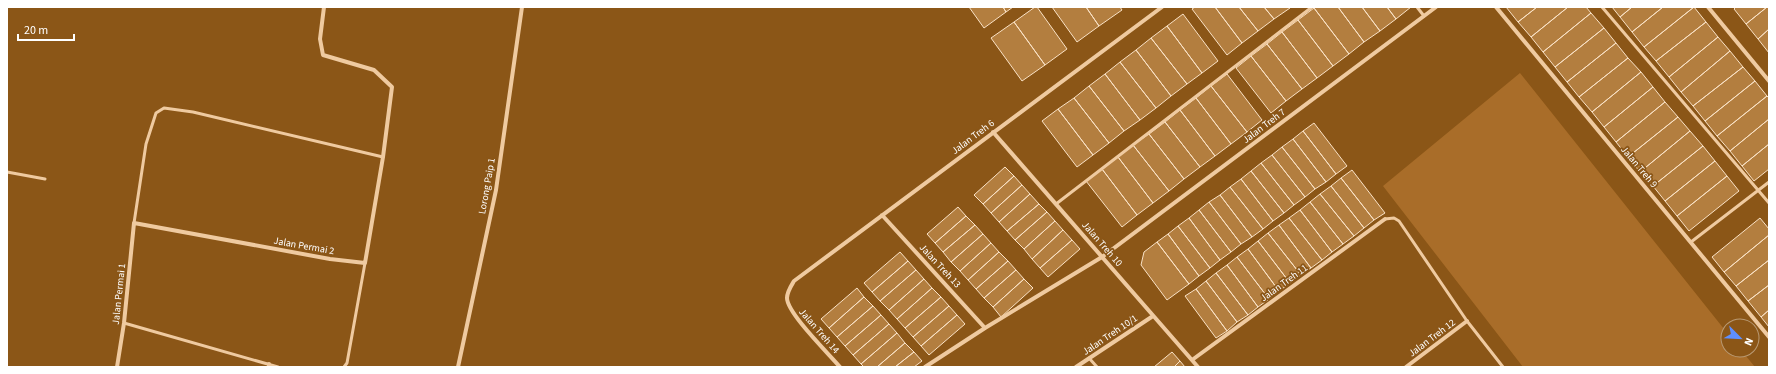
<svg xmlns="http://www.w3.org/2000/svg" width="1776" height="374" viewBox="0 0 1776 374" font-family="'Source Sans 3',sans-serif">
  <rect width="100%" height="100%" fill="#8b5617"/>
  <path fill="#a96d29" d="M1520 73 1728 334V350H1741L1755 367H1523L1383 186Z"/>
  <path fill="#b37e3f" stroke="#fae2c6" d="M969 7H1003L1006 12 984 28Z
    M1003 7H1013L1006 12Z
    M1035 7H1037L1067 49 1045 65 1014 22Z
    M1052 7H1086L1099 26 1077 42Z
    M1086 7H1120L1122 10 1099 26Z
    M1195 7H1215L1242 43 1227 55 1192 9Z
    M1215 7H1239L1258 31 1242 43Z
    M1239 7H1264L1274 19 1258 31Z
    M1264 7H1289L1290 8 1274 19Z
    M1315 7H1338L1364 42 1349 54 1314 8Z
    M1338 7H1362L1380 31 1364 42Z
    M1362 7H1387L1396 19 1380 31Z
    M1387 7H1411L1396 19Z
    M1506 7H1537L1518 22Z
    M1537 7H1568L1531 37 1518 22Z
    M1568 7H1586L1591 13 1543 52 1531 37Z
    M1612 7H1632L1620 17Z
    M1632 7H1663L1632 32 1620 17Z
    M1663 7H1694L1644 47 1632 32Z
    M1694 7 1706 22 1656 61 1644 47Z
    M1736 7H1767L1746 24 1734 9Z
    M1767 7H1769V29L1758 39 1746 24Z
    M1314 8 1349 54 1333 66 1298 20Z
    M1591 13 1604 28 1555 67 1543 52Z
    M1183 14 1218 61 1202 73 1167 26Z
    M1298 20 1333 66 1317 78 1282 32Z
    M1014 22 1045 65 1022 81 991 38Z
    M1706 22 1718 37 1669 77 1656 61Z
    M1167 26 1202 73 1187 84 1151 38Z
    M1604 28 1616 43 1567 82 1555 67Z
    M1769 29V53L1758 39Z
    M1282 32 1317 78 1302 89 1267 44Z
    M1718 37 1730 51 1681 92 1669 77Z
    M1151 38 1187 84 1171 96 1136 50Z
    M1616 43 1628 58 1579 97 1567 82Z
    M1267 44 1302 89 1286 101 1251 56Z
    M1136 50 1171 96 1156 108 1120 62Z
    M1730 51 1743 67 1693 106 1681 92Z
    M1251 56 1286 101 1271 113 1236 68Z
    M1628 58 1641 72 1592 112 1579 97Z
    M1120 62 1156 108 1140 120 1105 74Z
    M1743 67 1755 81 1705 121 1693 106Z
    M1641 72 1653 87 1604 127 1592 112Z
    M1105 74 1140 120 1124 131 1089 86Z
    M1227 74 1262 120 1247 132 1211 86Z
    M1755 81 1767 96 1717 136 1705 121Z
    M1089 86 1124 131 1109 143 1074 98Z
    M1211 86 1247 132 1231 144 1196 98Z
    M1653 87 1665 102 1616 142 1604 127Z
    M1767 96 1769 98V119L1730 151 1717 136Z
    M1074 98 1109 143 1093 155 1058 109Z
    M1196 98 1231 144 1215 156 1180 110Z
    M1665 102 1678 117 1628 157 1616 142Z
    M1058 109 1093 155 1077 167 1042 121Z
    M1180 110 1215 156 1200 167 1165 122Z
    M1678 117 1690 131 1640 172 1628 157Z
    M1769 119V144L1742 166 1730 151Z
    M1165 122 1200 167 1184 179 1149 134Z
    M1314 123 1347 166 1336 174 1303 131Z
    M1303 131 1336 174 1326 182 1293 139Z
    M1690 131 1703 146 1653 186 1640 172Z
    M1149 134 1184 179 1169 191 1133 145Z
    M1293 139 1326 182 1315 189 1282 147Z
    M1769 144V169L1754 181 1742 166Z
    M1133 145 1169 191 1153 203 1118 157Z
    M1703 146 1715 161 1665 201 1653 186Z
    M1282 147 1315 189 1305 197 1272 155Z
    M1272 155 1305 197 1294 205 1261 163Z
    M1118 157 1153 203 1137 215 1102 169Z
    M1715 161 1727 176 1677 216 1665 201Z
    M1261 163 1294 205 1284 213 1251 171Z
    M1005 167 1014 176 983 204 974 195Z
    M1102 169 1137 215 1122 227 1086 181Z
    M1352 170 1385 213 1374 220 1341 178Z
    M1251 171 1284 213 1273 221 1241 179Z
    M1014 176 1022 185 991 213 983 204Z
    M1727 176 1739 191 1689 231 1677 216Z
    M1341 178 1374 220 1364 228 1331 186Z
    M1241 179 1273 221 1263 229 1230 187Z
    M1022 185 1030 194 999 222 991 213Z
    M1331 186 1364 228 1354 236 1320 194Z
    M1230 187 1263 229 1252 237 1220 195Z
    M1030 194 1039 204 1007 231 999 222Z
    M1320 194 1354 236 1343 244 1310 202Z
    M1220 195 1252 237 1241 244 1209 202Z
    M1209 202 1241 244 1231 252 1199 210Z
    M1310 202 1343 244 1332 252 1300 210Z
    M1039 204 1047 212 1015 240 1007 231Z
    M958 207 966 216 935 243 927 234Z
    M1199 210 1231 252 1220 260 1189 218Z
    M1300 210 1332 252 1322 260 1289 218Z
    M1047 212 1055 221 1024 249 1015 240Z
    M966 216 975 225 943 252 935 243Z
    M1189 218 1220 260 1210 268 1178 226Z
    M1289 218 1322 260 1311 268 1279 225Z
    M1760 218 1769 229V235L1724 272 1712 257Z
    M1055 221 1063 230 1032 259 1024 249Z
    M975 225 983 234 951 262 943 252Z
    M1279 225 1311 268 1301 275 1268 233Z
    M1178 226 1210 268 1199 276 1168 234Z
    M1063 230 1072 240 1040 268 1032 259Z
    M1268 233 1301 275 1290 283 1258 241Z
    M983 234 991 243 960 271 951 262Z
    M1168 234 1199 276 1189 284 1157 242Z
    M1769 235V260L1736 286 1724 272Z
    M1072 240 1080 249 1048 277 1040 268Z
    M1258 241 1290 283 1279 291 1248 249Z
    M1157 242 1189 284 1167 300 1141 265 1144 252Z
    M991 243 999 252 968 280 960 271Z
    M1248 249 1279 291 1269 299 1237 257Z
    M900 252 908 261 872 292 864 283Z
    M999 252 1008 261 976 289 968 280Z
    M1237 257 1269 299 1258 307 1227 265Z
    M1769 260V285L1748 301 1736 286Z
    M908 261 916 270 880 301 872 292Z
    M1008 261 1016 270 984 298 976 289Z
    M1227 265 1258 307 1248 315 1216 273Z
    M916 270 924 279 889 310 880 301Z
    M1016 270 1024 279 993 307 984 298Z
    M1216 273 1248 315 1237 322 1206 281Z
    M924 279 932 288 897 319 889 310Z
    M1024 279 1033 288 1001 317 993 307Z
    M1206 281 1237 322 1227 331 1196 289Z
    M1769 285V310L1761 317 1748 301Z
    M857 288 864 297 829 328 821 319Z
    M932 288 941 297 905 328 897 319Z
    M1196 289 1227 331 1216 338 1185 296Z
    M864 297 873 306 837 337 829 328Z
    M941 297 949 306 913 337 905 328Z
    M873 306 881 315 845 346 837 337Z
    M949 306 957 315 921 346 913 337Z
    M1769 310V327L1761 317Z
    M881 315 889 324 853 355 845 346Z
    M957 315 965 324 929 355 921 346Z
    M889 324 897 333 861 364 853 355Z
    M897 333 905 343 877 367H864L861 364Z
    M905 343 914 352 895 367H877Z
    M914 352 922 361 914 367H895Z
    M1172 352 1180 361 1174 367H1154Z
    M1180 361 1185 367H1174Z"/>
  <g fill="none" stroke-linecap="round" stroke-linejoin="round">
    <path stroke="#efcaa0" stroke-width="3" d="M1417 7 1424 16
      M1602 7 1769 203
      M7 172 45 179
      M1056 204 1312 7
      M1385 219 1394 218 1399 221 1467 321 1503 367
      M134 223 146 144 156 113 164 108 193 112 383 157
      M1691 242 1769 182
      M124 323 278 367
      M1089 358 1097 367
      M344 367 347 363 365 263"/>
    <path stroke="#efcaa0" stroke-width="4" d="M1496 7 1769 337
      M1708 7 1769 81
      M993 132 1198 367
      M882 215 985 328
      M1192 360 1385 219
      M117 367 124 323 134 223 330 259 365 263 383 157 392 87 374 70 323 55 320 39 324 7
      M269 367V364
      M458 367 496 190 522 7
      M840 367C829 354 787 313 787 298 787 292 791 286 794 281L1162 7
      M925 367 985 328 1102 257 1436 7
      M1076 367 1153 316
      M1406 367 1467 321"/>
  </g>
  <g text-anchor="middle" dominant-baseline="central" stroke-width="3.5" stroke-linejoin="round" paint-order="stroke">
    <g font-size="10" fill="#fff" stroke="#8b5617">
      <text transform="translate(1264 126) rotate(-37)">Jalan Treh 7</text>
      <text transform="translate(973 137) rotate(-37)">Jalan Treh 6</text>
      <text transform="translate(1639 167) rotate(50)">Jalan Treh 9</text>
      <text transform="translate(487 186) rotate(-80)">Lorong Paip 1</text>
      <text transform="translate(1102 244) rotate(49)">Jalan Treh 10</text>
      <text transform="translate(304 246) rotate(10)">Jalan Permai 2</text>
      <text transform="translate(940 266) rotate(47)">Jalan Treh 13</text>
      <text transform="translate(1284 283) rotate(-36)">Jalan Treh 11</text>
      <text transform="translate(119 294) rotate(-84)">Jalan Permai 1</text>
      <text transform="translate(819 331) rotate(49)">Jalan Treh 14</text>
      <text transform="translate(1110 335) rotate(-34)">Jalan Treh 10/1</text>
      <text transform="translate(1432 338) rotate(-37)">Jalan Treh 12</text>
    </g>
  </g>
  <rect width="1776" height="374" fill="none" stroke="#ffffff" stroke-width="16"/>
  <g transform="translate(1740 338) rotate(114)"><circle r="19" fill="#8b5617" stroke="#b99a74"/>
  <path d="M0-3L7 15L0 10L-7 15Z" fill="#5e8fff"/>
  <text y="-6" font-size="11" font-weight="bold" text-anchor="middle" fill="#ffffff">N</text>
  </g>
  <path d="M18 34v6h56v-6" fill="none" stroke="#ffffff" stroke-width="2"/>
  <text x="24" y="34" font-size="12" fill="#ffffff" stroke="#8b5617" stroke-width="3" paint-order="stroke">20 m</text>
</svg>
